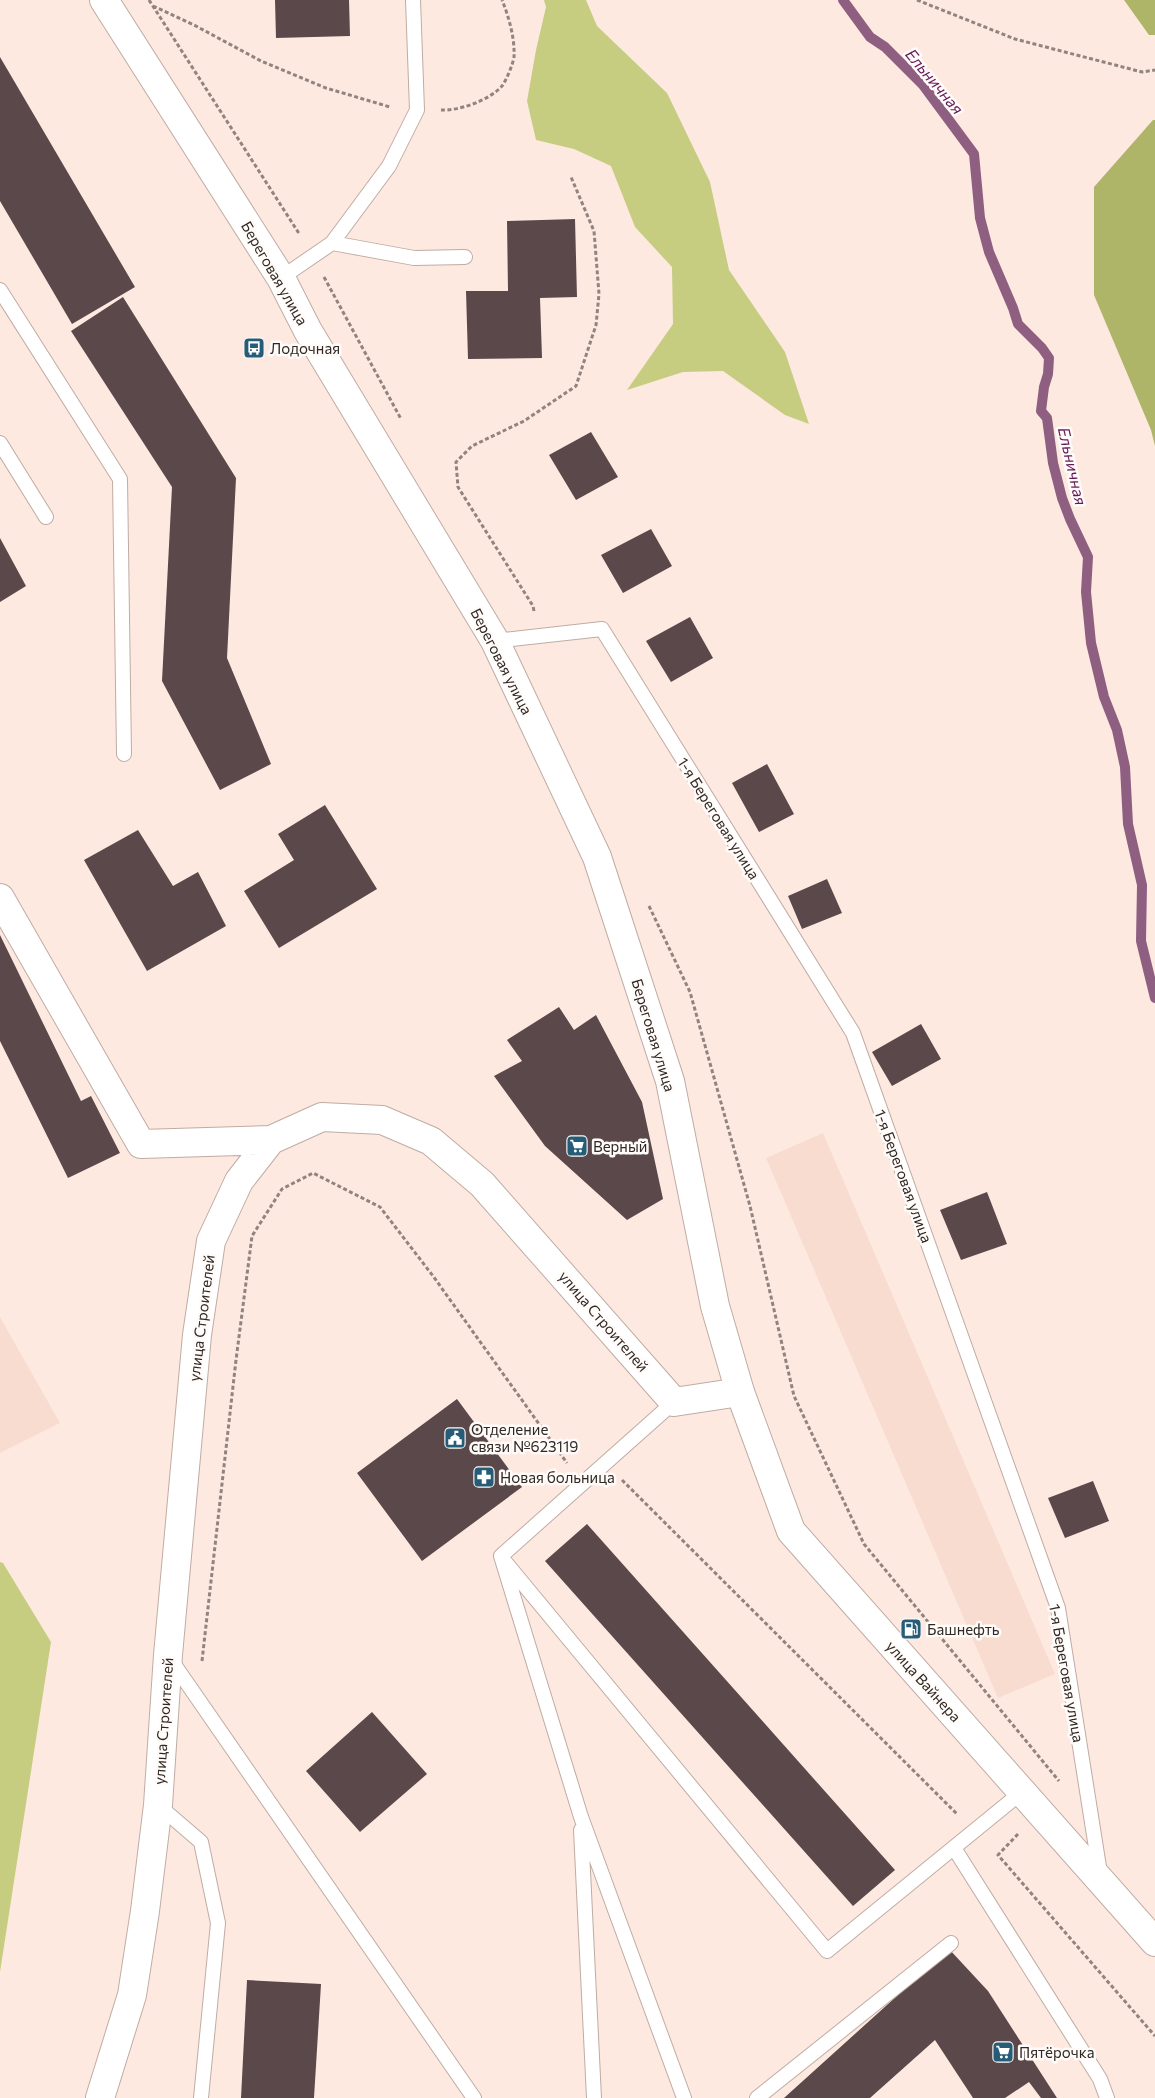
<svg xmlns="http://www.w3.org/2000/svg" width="1155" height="2098" viewBox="0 0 1155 2098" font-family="Commissioner,sans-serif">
  <rect width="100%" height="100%" fill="#fee9e1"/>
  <path fill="#f8dcd0" d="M823 1133 1055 1674 998 1698 766 1158Z
    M0 1317 60 1423 0 1453Z"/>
  <path fill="#c6cd81" d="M544 0H586L597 26 667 93 710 182 729 270 785 352 809 424 785 415 723 371 683 372 627 390 673 324 672 267 635 227 611 166 574 149 536 140 527 101 536 50 546 7Z
    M0 1562 3 1563 51 1642 0 1972Z"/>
  <path fill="#aeb568" d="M1124 0H1155V35H1149Z
    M1153 120H1155V446L1151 430 1094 295V187Z"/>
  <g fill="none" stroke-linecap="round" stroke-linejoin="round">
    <path stroke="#8e5f80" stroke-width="10" d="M843 0 870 37 885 47 923 85 974 154 980 218 989 252 1013 308 1018 324 1042 348 1049 358 1048 374 1044 387 1041 411 1047 418 1053 463 1062 498 1070 519 1088 557 1086 592 1091 643 1104 697 1117 730 1125 767 1128 824 1142 885 1141 941 1155 998"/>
  </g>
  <path fill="#5a484a" d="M275 0H349L350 36 276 38Z
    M0 57 135 287 72 324 0 201Z
    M575 219 577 297 540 298 542 358 468 359 466 291H508L507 221Z
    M123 297 236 478 227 658 271 764 220 790 162 681 172 487 71 331Z
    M591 432 618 477 576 500 549 455Z
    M651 529 672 566 623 593 601 555Z
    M0 538 26 586 0 602Z
    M690 617 713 658 671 682 646 641Z
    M767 764 794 814 759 832 732 783Z
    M325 805 377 889 279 948 244 891 294 860 278 834Z
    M138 830 173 886 198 872 226 926 147 971 84 860Z
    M827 879 842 913 802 929 788 896Z
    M0 935 81 1101 91 1096 120 1153 68 1178 0 1041Z
    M559 1007 574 1030 596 1015 642 1102 663 1199 627 1220 545 1146 494 1076 522 1061 507 1040Z
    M921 1024 941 1059 892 1086 872 1052Z
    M987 1192 1007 1244 961 1260 940 1210Z
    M457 1399 522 1487 422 1561 357 1473Z
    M1093 1481 1109 1521 1065 1538 1048 1498Z
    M587 1524 895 1870 853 1906 545 1561Z
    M372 1712 427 1774 360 1832 306 1771Z
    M949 1949 988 1991 1057 2098H1041L1029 2082 1005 2098H973L935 2040 870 2098H784Z
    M247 1980 321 1984 314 2098H241Z"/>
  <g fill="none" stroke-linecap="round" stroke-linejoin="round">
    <g stroke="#bfaca3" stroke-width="16">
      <path id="lane" d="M332 243 389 166 417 110 413 0
        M281 278 332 243 414 258 465 257
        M0 290 120 479 124 754
        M0 443 46 517
        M495 641 602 629 853 1033 1058 1608 1100 1873
        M674 1402 501 1556 581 1817 684 2098
        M506 1563 827 1951 1022 1792
        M171 1660 474 2098
        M158 1805 201 1842 218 1923 201 2098
        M581 1830 594 2098
        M954 1848 1100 2079 1107 2098
        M757 2098 951 1943"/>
    </g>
    <g stroke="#bfaca3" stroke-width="30">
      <path id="street" d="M0 898 141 1144 271 1140
        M100 2098 132 1995 145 1911 158 1805 168 1655 197 1335 211 1241 239 1181 271 1140 322 1117 382 1120 431 1141 482 1184 674 1402 740 1392"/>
    </g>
    <g stroke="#bfaca3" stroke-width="30">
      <path id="secondary" d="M104 0 281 278 308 331 495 641 597 857 670 1081 715 1306 740 1392 791 1531 1155 1942"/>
    </g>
    <path stroke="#91837d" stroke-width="3" stroke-dasharray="4 2.5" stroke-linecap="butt" d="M149 0 300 235
      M917 0 1015 39 1142 72 1155 70
      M153 6 194 25 261 61 326 88 390 107
      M441 110C459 111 490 100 502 86 506 81 513 64 514 57 515 39 509 17 502 0
      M324 277 401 419
      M534 611 533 606 458 487 456 462 472 446 524 421 576 386 596 325 599 294 594 231 571 177
      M649 906 690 992 750 1206 794 1396 864 1544 1059 1781
      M622 1480 957 1814
      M202 1661 236 1360 252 1236 282 1189 313 1173 380 1207 433 1276 567 1463
      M1018 1834 998 1855 1155 2036"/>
    <use href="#lane" stroke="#fff" stroke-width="14"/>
    <use href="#street" stroke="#fff" stroke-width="28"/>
    <use href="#secondary" stroke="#fff" stroke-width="28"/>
  </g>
  <defs>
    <g id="bus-square" transform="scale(1.125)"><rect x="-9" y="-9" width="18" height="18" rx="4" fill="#265c77" stroke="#fffbf9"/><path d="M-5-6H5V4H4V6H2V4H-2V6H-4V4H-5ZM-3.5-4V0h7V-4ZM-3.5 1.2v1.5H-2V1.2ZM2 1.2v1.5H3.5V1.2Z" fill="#fff"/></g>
    <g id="supermarket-square" transform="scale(1.125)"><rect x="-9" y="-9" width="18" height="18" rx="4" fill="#265c77" stroke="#fffbf9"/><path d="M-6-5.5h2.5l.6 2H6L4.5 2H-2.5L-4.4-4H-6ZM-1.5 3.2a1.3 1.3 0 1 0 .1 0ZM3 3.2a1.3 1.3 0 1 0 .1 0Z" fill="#fff"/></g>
    <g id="civic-square" transform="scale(1.125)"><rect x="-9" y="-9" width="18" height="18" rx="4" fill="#265c77" stroke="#fffbf9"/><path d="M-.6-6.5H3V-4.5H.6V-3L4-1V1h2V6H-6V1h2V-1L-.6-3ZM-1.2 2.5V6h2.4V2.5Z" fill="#fff"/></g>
    <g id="pharmacy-square" transform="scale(1.125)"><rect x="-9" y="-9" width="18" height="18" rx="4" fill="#265c77" stroke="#fffbf9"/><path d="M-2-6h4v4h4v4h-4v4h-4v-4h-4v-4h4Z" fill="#fff"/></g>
    <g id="fuel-square" transform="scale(1.125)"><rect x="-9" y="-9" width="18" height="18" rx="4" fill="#265c77" stroke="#fffbf9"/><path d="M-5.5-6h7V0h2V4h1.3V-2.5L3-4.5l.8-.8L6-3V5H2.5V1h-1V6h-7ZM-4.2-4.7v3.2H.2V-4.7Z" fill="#fff"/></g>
  </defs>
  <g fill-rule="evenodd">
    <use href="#bus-square" x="254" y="348"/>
    <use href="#supermarket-square" x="577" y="1146"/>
    <use href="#civic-square" x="455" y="1438"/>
    <use href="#pharmacy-square" x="484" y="1477"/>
    <use href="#fuel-square" x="911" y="1629"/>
    <use href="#supermarket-square" x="1003" y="2052"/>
  </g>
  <g text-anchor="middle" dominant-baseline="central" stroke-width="5" stroke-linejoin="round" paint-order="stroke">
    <g font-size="15" fill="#2f2824" stroke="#fffbf9">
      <text transform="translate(275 273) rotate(60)">Береговая улица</text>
      <text transform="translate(502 661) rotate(63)">Береговая улица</text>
      <text transform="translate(719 818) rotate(58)">1-я Береговая улица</text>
      <text transform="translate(654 1035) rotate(73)">Береговая улица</text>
      <text transform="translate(904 1176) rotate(70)">1-я Береговая улица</text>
      <text transform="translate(201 1318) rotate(-83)">улица Строителей</text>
      <text transform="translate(604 1321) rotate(49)">улица Строителей</text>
      <text transform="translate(1067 1673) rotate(80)">1-я Береговая улица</text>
      <text transform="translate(924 1681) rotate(48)">улица Вайнера</text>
      <text transform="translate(163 1721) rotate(-86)">улица Строителей</text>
    </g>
    <g font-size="15" fill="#2f2824" stroke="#fffbf9" text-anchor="start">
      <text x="270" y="348">Лодочная</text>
      <text x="593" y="1146">Верный</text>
      <text x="471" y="1429">Отделение<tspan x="471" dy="17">связи №623119</tspan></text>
      <text x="500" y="1477">Новая больница</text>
      <text x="927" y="1629">Башнефть</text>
      <text x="1019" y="2052">Пятёрочка</text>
    </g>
    <g font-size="16" font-style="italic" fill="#641857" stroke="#fffbf9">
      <text transform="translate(935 81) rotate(50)">Ельничная</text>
      <text transform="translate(1073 466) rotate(77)">Ельничная</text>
    </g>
  </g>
</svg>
